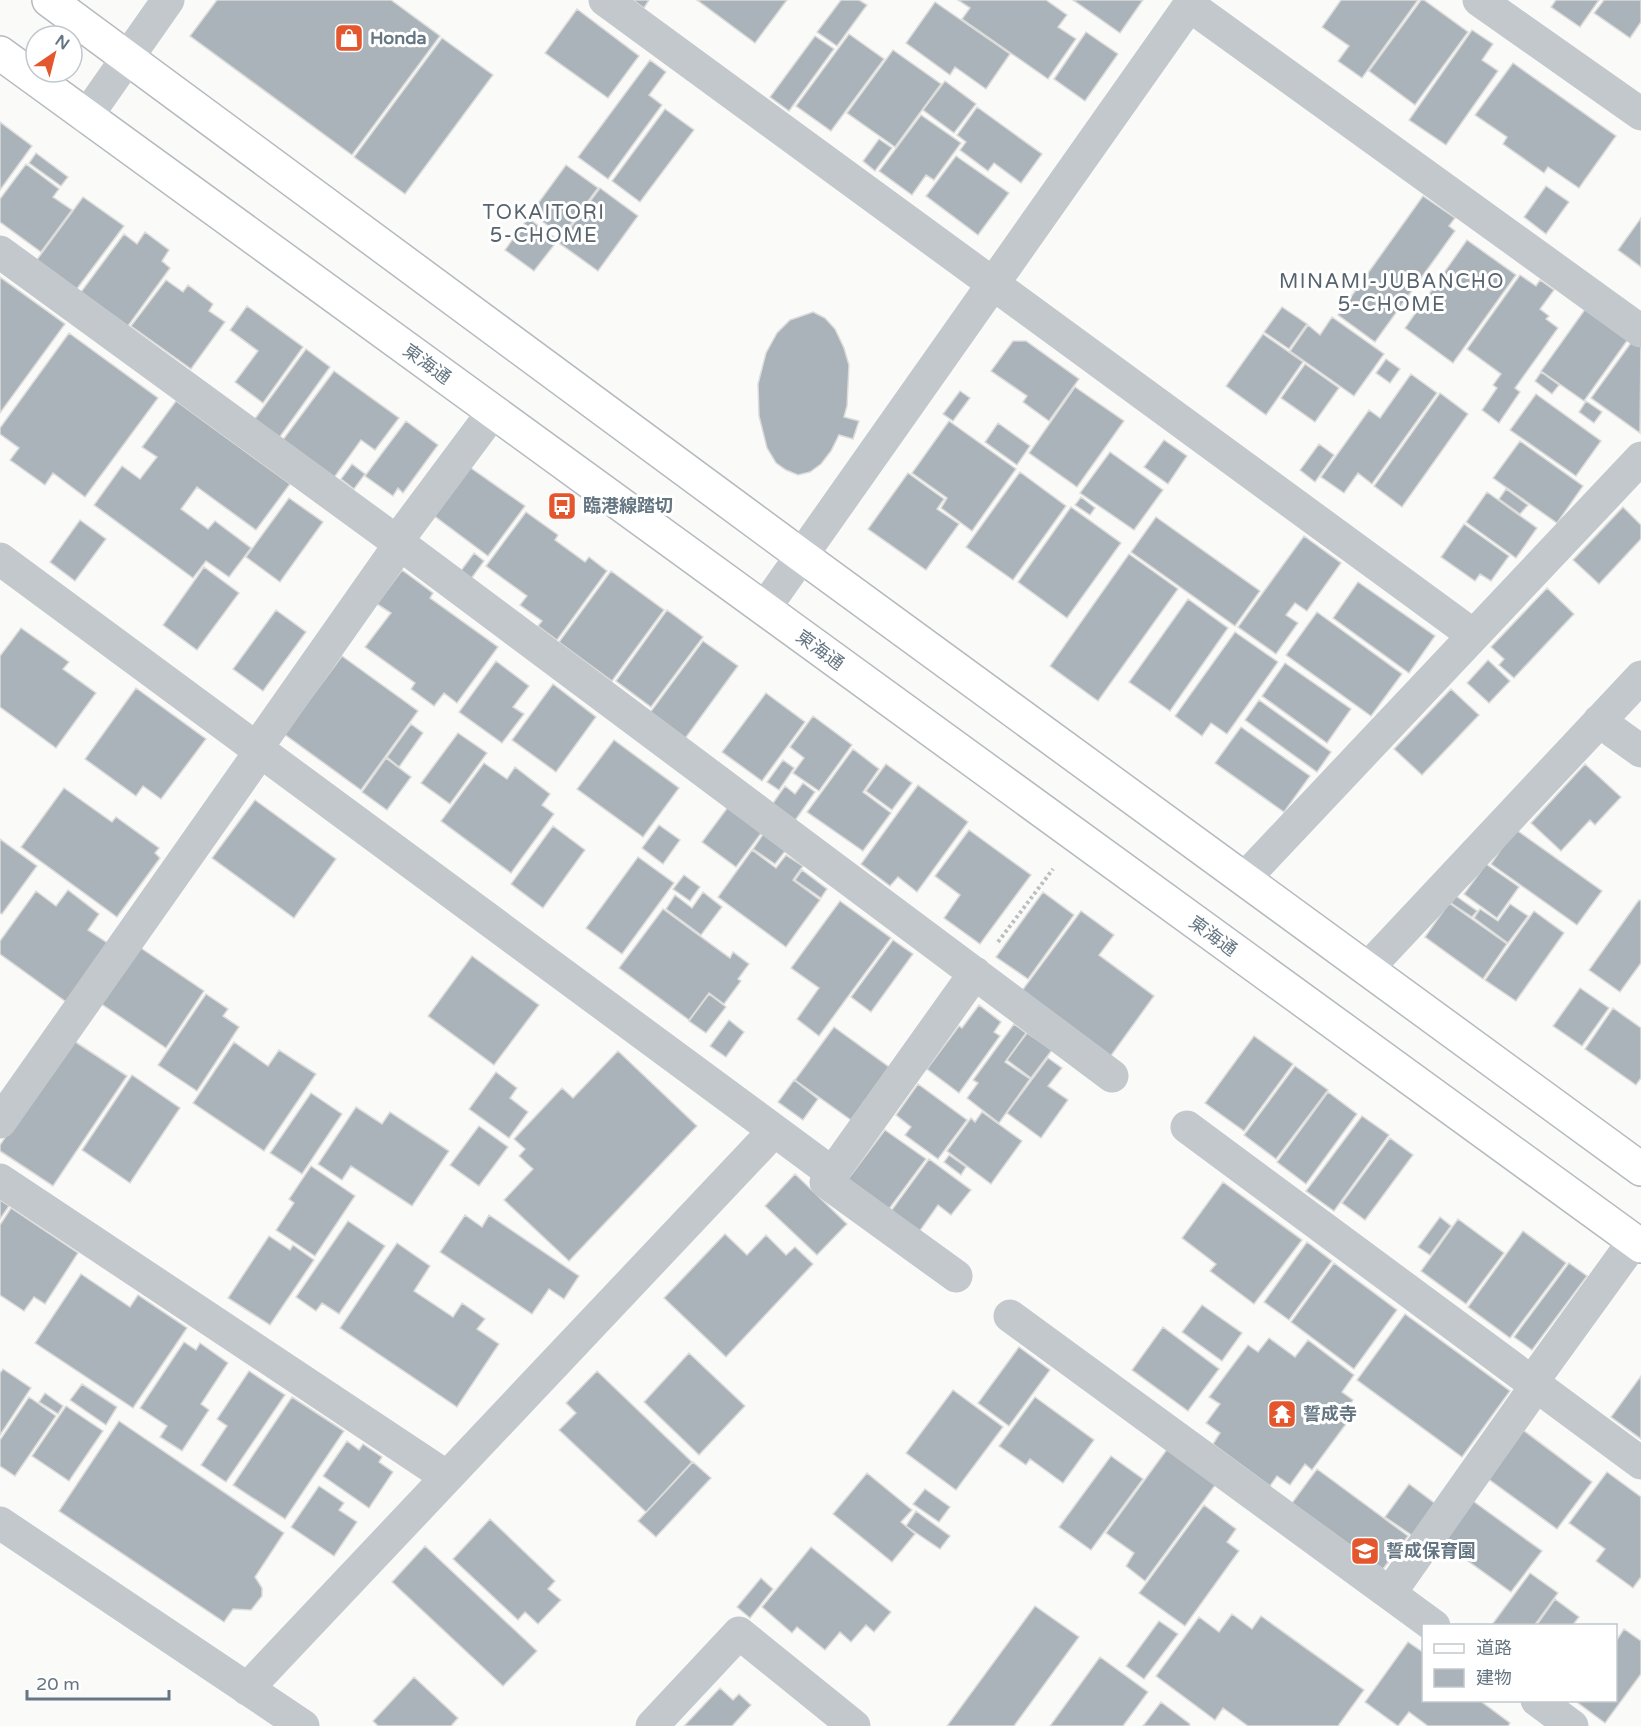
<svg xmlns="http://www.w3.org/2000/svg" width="1641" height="1726" viewBox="0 0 1641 1726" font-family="'Varela Round','Noto Sans JP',sans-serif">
  <rect width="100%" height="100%" fill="#fafaf8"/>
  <path fill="#aab3b9" stroke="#dcdcda" stroke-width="1.5" d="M217 0H391L440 36 352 155 190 36Z
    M633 0H649L644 8Z
    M697 0H787L755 43Z
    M841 0H859L867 5 837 46 817 32Z
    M958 0H1046L1067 15 1058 27 1076 39 1048 79 962 19 970 8Z
    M1073 0H1143L1120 33Z
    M1341 0H1418L1362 78 1338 61 1349 46 1322 27Z
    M1421 0H1424L1468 32 1415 105 1369 71Z
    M1556 0H1599L1580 27 1551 7Z
    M1604 0H1641V22L1630 38 1594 13Z
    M935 2 1010 54 986 89 955 67 950 75 906 43Z
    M577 9 639 56 608 98 545 53Z
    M1472 30 1493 44 1482 60 1498 71 1446 145 1409 120Z
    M1086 32 1118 54 1085 101 1054 79Z
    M849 34 884 59 831 131 796 106Z
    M815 36 834 49 789 111 770 97Z
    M442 38 493 75 405 194 354 157Z
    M893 50 941 84 895 147 847 113Z
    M650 60 666 72 649 95 662 105 608 179 578 157Z
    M1513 63 1616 136 1579 188 1548 167 1544 173 1503 144 1507 137 1475 115Z
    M945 81 976 104 954 133 923 110Z
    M977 107 1042 154 1021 183 994 163 988 171 960 150 966 142 957 135Z
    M665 109 694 130 640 202 612 181Z
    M921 115 961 143 934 180 926 175 912 195 879 171Z
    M0 122 32 146 0 190Z
    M879 139 892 148 875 171 863 161Z
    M36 153 68 177 61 186 29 163Z
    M956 156 1009 193 978 235 926 196Z
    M26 164 59 189 53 197 72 210 41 252 0 222V199Z
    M566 165 598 188 562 236 531 213Z
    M1546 186 1569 202 1546 234 1524 217Z
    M600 188 638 216 598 271 559 243Z
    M1423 196 1455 218 1449 226 1455 231 1375 342 1338 315Z
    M83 197 124 226 76 290 36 261Z
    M528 218 558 240 534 271 505 250Z
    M1641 218V267L1618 250Z
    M145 232 169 250 162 261 170 268 128 326 81 292 124 234 137 244Z
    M1467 240 1516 275 1453 363 1405 328Z
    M1520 275 1536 286 1540 280 1554 290 1540 309 1549 316 1546 319 1558 328 1515 388 1520 392 1499 423 1482 410 1497 388 1493 385 1501 374 1467 349Z
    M0 277 65 324 0 413Z
    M166 280 183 292 188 285 213 304 209 311 225 322 191 369 131 326Z
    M247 306 303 347 263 403 235 382 258 351 230 330Z
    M1282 307 1307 324 1289 349 1264 332Z
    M1586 308 1629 338 1584 401 1541 371Z
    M813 312 825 318 835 329 844 348 849 365 847 406 844 417 859 421 853 439 839 435 831 451 821 464 810 472 798 475 786 470 776 463 767 448 759 416 758 384 766 353 777 333 790 320Z
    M1332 317 1384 354 1354 396 1290 351 1308 325 1320 335Z
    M69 333 158 398 85 497 53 473 45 485 10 460 19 448 0 434V428Z
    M1263 334 1303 362 1266 415 1226 386Z
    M1633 340 1641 346 1640 433 1591 398Z
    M1013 341H1026L1079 379 1049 421 1023 402 1027 396 991 371Z
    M306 349 330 367 279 438 254 420Z
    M1386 359 1400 369 1390 383 1376 373Z
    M1305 364 1339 388 1315 422 1281 398Z
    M334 371 399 418 375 450 361 440 333 479 282 441Z
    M1541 372 1559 385 1552 394 1535 381Z
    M1411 374 1437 393 1372 484 1358 473 1344 493 1321 477 1369 410 1380 418Z
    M1075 387 1124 421 1077 487 1029 453Z
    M960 391 970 398 953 421 943 414Z
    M1440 393 1468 414 1402 507 1374 486Z
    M1536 394 1601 441 1576 476 1510 430Z
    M176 401 290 484 256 530 197 487 181 509 208 529 215 521 251 548 229 577 206 561 193 578 94 505 122 466 140 479 157 457 142 447Z
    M1586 401 1602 412 1594 423 1579 412Z
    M406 421 438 445 403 493 398 488 393 496 365 476Z
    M949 421 1016 469 972 531 941 508 947 498 912 473Z
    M998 423 1030 446 1017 465 985 442Z
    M1164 440 1187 456 1168 484 1144 467Z
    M1520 441 1583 486 1557 523 1493 478Z
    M1319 444 1334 455 1315 482 1300 470Z
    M1110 452 1163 490 1134 530 1080 493Z
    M352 464 365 474 354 489 341 479Z
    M468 466 525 506 488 556 433 515Z
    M1020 472 1066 506 1013 580 966 547Z
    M908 473 944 499 937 509 959 524 926 570 868 529Z
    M1506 489 1528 505 1520 514 1499 499Z
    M1487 492 1537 528 1516 558 1466 522Z
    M1081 497 1095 508 1090 515 1075 505Z
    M289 498 323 522 280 582 246 557Z
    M1071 507 1121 543 1067 618 1018 582Z
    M1623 507 1641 525V539L1599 584 1573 560Z
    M526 512 558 535 555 540 585 562 589 557 607 571 557 640 538 626 542 621 520 605 527 596 486 566Z
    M1156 517 1260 591 1235 626 1131 552Z
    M80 520 106 539 75 581 50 562Z
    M1464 524 1509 556 1491 581 1480 574 1475 581 1441 557Z
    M1304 536 1341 563 1307 611 1295 603 1286 615 1298 623 1276 654 1238 627Z
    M474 553 484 561 468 583 457 576Z
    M1129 554 1178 589 1098 701 1050 666Z
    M204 567 239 593 197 650 163 625Z
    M402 570 433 593 430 598 498 647 457 703 444 693 434 706 411 689 415 683 365 647 391 613 377 604Z
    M611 571 664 610 612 681 559 642Z
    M1358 582 1435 636 1409 673 1333 618Z
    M1547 588 1574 614 1514 678 1499 665 1504 659 1491 647Z
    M1188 599 1228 628 1170 711 1129 682Z
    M276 610 306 632 263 691 233 669Z
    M667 610 703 637 651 707 616 681Z
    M1317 612 1402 674 1371 716 1286 655Z
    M21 628 69 662 63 669 96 693 56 748 0 707V656Z
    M1235 632 1278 662 1227 734 1211 723 1202 736 1175 716Z
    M703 641 738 666 684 740 649 714Z
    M342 656 418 711 361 790 284 734Z
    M1488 660 1510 681 1489 703 1467 683Z
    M496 661 529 686 513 707 524 714 502 743 459 712Z
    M1285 663 1351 709 1327 743 1262 696Z
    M553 684 596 717 556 772 512 740Z
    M136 688 206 739 161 799 143 786 136 796 85 759Z
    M1451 689 1479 715 1422 775 1394 749Z
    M766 693 805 722 762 781 722 752Z
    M1259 700 1331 752 1317 772 1245 720Z
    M813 716 852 745 819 791 793 773 804 758 790 747Z
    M411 724 423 733 399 767 387 757Z
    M1241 727 1310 776 1284 812 1215 763Z
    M458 733 487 753 450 804 421 783Z
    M614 740 679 788 643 837 577 789Z
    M853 749 879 769 863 792 891 813 863 851 807 812Z
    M386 758 411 777 387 810 362 792Z
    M783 760 794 768 779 790 767 782Z
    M484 763 507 779 515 767 550 794 542 805 554 814 511 873 441 821Z
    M886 764 912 783 892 810 866 791Z
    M1585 764 1621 797 1595 825 1590 820 1561 851 1531 823Z
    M803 783 815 792 794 822 771 806 785 786 795 794Z
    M918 785 968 822 917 892 898 877 890 886 861 864Z
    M64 788 112 822 116 817 159 848 155 853 160 858 117 917 21 847Z
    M255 800 336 859 294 918 212 858Z
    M728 807 762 832 736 867 702 842Z
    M659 825 680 840 663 864 642 848Z
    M553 826 585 850 543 908 511 884Z
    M1515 829 1602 891 1577 925 1491 864Z
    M969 830 1031 875 980 944 944 918 960 895 935 876Z
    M764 833 786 850 775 864 753 849Z
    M0 839 37 866 2 914 0 913Z
    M752 850 776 868 786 855 803 866 793 880 820 900 786 947 718 897Z
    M638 857 674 883 622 954 586 928Z
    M1486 864 1519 887 1497 918 1464 894Z
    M802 870 827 889 821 898 795 880Z
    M684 875 700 887 690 901 673 889Z
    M68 890 99 914 88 930 112 946 69 1004 0 954V941L36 891 56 906Z
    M703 892 722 907 701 935 666 909 675 895 692 908Z
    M1043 892 1074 915 1028 979 996 957Z
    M1456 896 1477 911 1472 917 1451 903Z
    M1639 900 1641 901V963L1620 992 1589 970Z
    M840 901 891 938 819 1036 797 1019 819 988 791 968Z
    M1449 903 1507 944 1483 979 1425 937Z
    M1510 904 1528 916 1508 943 1474 918 1480 909 1498 921Z
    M663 909 730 958 733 952 749 964 738 979 741 981 724 1004 709 993 689 1020 619 968Z
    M1081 911 1114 935 1099 955 1154 996 1110 1057 1021 992Z
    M1534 911 1564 933 1516 1001 1485 980Z
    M893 940 913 954 871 1012 851 997Z
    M135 944 204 991 166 1048 97 1001Z
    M472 956 539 1005 494 1065 428 1016Z
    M1580 988 1609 1008 1582 1046 1553 1026Z
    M206 994 228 1009 223 1016 239 1027 197 1091 158 1065Z
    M709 994 726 1007 706 1033 689 1021Z
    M979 1005 1001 1022 994 1032 1000 1036 959 1093 927 1069 959 1026 962 1028Z
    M1613 1008 1641 1028V1078L1636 1085 1585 1049Z
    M729 1020 744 1032 726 1057 710 1046Z
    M1014 1024 1026 1033 1005 1062 1030 1079 999 1123 967 1098 978 1083 973 1080Z
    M834 1027 889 1067 851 1120 795 1080Z
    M1027 1033 1052 1050 1031 1078 1007 1060Z
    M1254 1036 1293 1064 1244 1131 1205 1103Z
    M71 1039 127 1076 53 1186 0 1151V1145Z
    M234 1042 268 1066 279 1050 316 1074 264 1151 193 1103Z
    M618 1051 697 1126 569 1261 504 1200 533 1169 519 1156 525 1149 514 1139 562 1088 573 1098Z
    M1048 1058 1062 1068 1048 1086 1068 1100 1041 1138 1007 1113Z
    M1295 1066 1328 1090 1276 1159 1244 1135Z
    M496 1072 517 1088 510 1098 528 1112 509 1138 469 1109Z
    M132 1075 180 1108 130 1183 82 1150Z
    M794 1080 818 1099 803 1120 778 1102Z
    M918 1084 967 1120 938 1159 905 1135 911 1127 896 1115Z
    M1328 1092 1357 1114 1306 1184 1277 1162Z
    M311 1093 342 1114 302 1174 270 1153Z
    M356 1107 382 1124 390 1112 449 1151 412 1206 351 1166 342 1180 318 1164Z
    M982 1112 1022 1141 991 1184 947 1151 971 1118 975 1122Z
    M1362 1116 1389 1135 1334 1211 1306 1191Z
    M479 1126 508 1147 479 1186 450 1165Z
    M885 1130 926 1159 889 1209 848 1179Z
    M1390 1138 1413 1155 1365 1220 1342 1203Z
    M949 1155 966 1167 961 1175 944 1162Z
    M929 1159 971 1190 951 1215 938 1205 919 1232 891 1211Z
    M311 1166 355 1196 315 1256 276 1230 294 1203 289 1199Z
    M795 1174 847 1224 817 1255 765 1206Z
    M1223 1182 1302 1240 1254 1304 1210 1271 1216 1264 1182 1238Z
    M0 1200 9 1206 0 1219Z
    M11 1208 78 1253 45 1304 34 1297 24 1311 0 1295V1225Z
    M465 1215 482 1227 489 1215 579 1276 564 1299 549 1289 532 1314 440 1252Z
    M1440 1217 1451 1226 1430 1255 1418 1247Z
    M1458 1219 1504 1253 1466 1304 1421 1271Z
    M348 1221 385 1246 339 1314 322 1303 316 1311 296 1297Z
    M1523 1231 1566 1263 1510 1338 1468 1307Z
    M725 1234 747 1255 766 1235 786 1255 795 1247 813 1264 726 1357 664 1298Z
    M269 1236 290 1250 293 1245 314 1260 270 1325 228 1298Z
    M1307 1242 1332 1261 1289 1320 1264 1302Z
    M397 1243 430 1266 414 1291 453 1317 462 1303 485 1319 477 1329 499 1344 457 1407 340 1328Z
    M1334 1263 1397 1310 1354 1369 1291 1322Z
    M1569 1263 1587 1276 1532 1350 1514 1337Z
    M81 1274 130 1307 138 1295 187 1328 133 1408 35 1343Z
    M1202 1305 1242 1333 1222 1361 1182 1332Z
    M1405 1314 1510 1391 1462 1457 1357 1380Z
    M1163 1327 1219 1369 1188 1411 1132 1370Z
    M1269 1338 1295 1357 1308 1340 1354 1375 1342 1392 1353 1400 1338 1419 1346 1424 1312 1470 1305 1464 1290 1485 1277 1476 1270 1486 1213 1444 1220 1433 1206 1423 1220 1404 1209 1397 1248 1345 1258 1352Z
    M184 1342 196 1350 200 1343 228 1363 201 1404 209 1410 182 1451 160 1437 167 1426 140 1408Z
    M1019 1347 1050 1370 1009 1426 978 1403Z
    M689 1353 745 1406 699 1455 644 1402Z
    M3 1369 31 1388 0 1435V1373Z
    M249 1371 285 1395 226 1482 201 1465 227 1426 217 1419Z
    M597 1371 692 1462 646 1512 559 1430 576 1413 566 1403Z
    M1641 1376V1439L1611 1417Z
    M82 1384 117 1407 106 1425 70 1400Z
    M953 1390 1003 1427 956 1490 906 1453Z
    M45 1393 63 1406 58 1414 39 1402Z
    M29 1397 56 1416 15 1476 0 1466V1440Z
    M292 1397 344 1431 285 1519 233 1485Z
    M1035 1397 1094 1440 1063 1483 1030 1459 1026 1465 999 1446Z
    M66 1406 103 1431 69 1481 32 1456Z
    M119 1421 284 1533 255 1577 262 1588V1596L251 1610 233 1609 224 1622 59 1511Z
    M1523 1430 1592 1482 1557 1529 1487 1478Z
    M347 1441 359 1450 363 1444 382 1457 379 1462 393 1472 369 1508 323 1476Z
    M1168 1448 1216 1484 1145 1581 1126 1566 1134 1553 1106 1533Z
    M1111 1456 1143 1479 1091 1550 1059 1527Z
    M693 1462 711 1478 656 1537 638 1521Z
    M1317 1469 1408 1536 1383 1569 1292 1503Z
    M1607 1472 1641 1497V1577L1633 1588 1596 1561 1605 1549 1569 1523Z
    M867 1473 912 1510 901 1522 915 1534 892 1562 833 1514Z
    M1409 1484 1437 1505 1413 1536 1385 1517Z
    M319 1486 344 1503 339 1510 357 1522 334 1556 291 1527Z
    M925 1489 950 1507 939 1522 913 1504Z
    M1473 1501 1542 1551 1511 1592 1443 1543Z
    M1204 1505 1236 1529 1227 1542 1239 1551 1185 1626 1139 1593Z
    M916 1511 950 1536 940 1549 906 1526Z
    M490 1519 555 1581 548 1589 561 1600 538 1624 525 1612 518 1620 453 1559Z
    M425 1546 537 1651 503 1686 392 1582Z
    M811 1547 891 1612 874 1632 866 1625 851 1642 840 1632 825 1650 797 1627 792 1633 762 1607Z
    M1530 1573 1558 1593 1534 1626H1491Z
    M761 1578 773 1589 750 1618 737 1607Z
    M1555 1599 1579 1617 1572 1626H1536Z
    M1035 1606 1079 1637 1014 1726H947Z
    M1232 1614 1252 1629 1261 1616 1364 1690 1338 1726H1248L1223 1708 1215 1720 1156 1676 1199 1617 1219 1632Z
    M1159 1621 1178 1634 1144 1679 1126 1666Z
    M1624 1629 1641 1641V1674L1605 1723 1574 1700H1616V1641Z
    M1408 1642 1424 1653V1700H1479L1510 1723 1508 1726H1428L1409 1712 1398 1726 1365 1702Z
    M1100 1657 1148 1692 1123 1726H1050Z
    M414 1677 458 1718 451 1726H378L373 1721Z
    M720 1688 733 1700 739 1694 751 1705 732 1726H684Z
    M1161 1702 1190 1724 1189 1726H1143Z"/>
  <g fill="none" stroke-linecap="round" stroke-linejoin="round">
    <g stroke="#b5babe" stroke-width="36">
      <path id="major" d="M49 0 802 556 1641 1169
        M0 53 1641 1246"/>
    </g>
    <path stroke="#bbbfc2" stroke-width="4" stroke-dasharray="3 3" stroke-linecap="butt" d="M998 942 1053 869"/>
    <path stroke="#c3c8cc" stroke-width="33" d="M605 0 1473 635
      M1479 0 1641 114
      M1189 5 1641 331
      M86 117 168 0
      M0 252 400 544 1112 1076
      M397 541 493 412
      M0 559 832 1173
      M764 609 1193 0
      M1599 721 1641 751
      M256 749 400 544
      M1244 879 1641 458
      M1367 969 1641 677
      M0 1122 260 752
      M1187 1127 1641 1463
      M0 1180 447 1477
      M956 1276 826 1182 975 973
      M1010 1316 1434 1626
      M1532 1382 1634 1241
      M0 1523 303 1726
      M1390 1593 1536 1386
      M247 1689 774 1131
      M1537 1700 1572 1726
      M652 1726 739 1633 854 1726"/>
    <use href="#major" stroke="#fff" stroke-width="33"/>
  </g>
  <defs>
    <g id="shop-square" transform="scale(1.5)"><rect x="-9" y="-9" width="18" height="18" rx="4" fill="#e4572e" stroke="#fff"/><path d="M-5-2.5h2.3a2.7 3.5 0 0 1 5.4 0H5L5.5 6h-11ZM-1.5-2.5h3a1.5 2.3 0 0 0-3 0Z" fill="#fff"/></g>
    <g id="bus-square" transform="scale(1.5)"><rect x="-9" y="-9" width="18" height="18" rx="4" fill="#e4572e" stroke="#fff"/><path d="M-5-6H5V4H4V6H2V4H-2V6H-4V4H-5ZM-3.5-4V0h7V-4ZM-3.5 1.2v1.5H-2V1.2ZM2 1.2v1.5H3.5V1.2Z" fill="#fff"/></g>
    <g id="temple-square" transform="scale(1.5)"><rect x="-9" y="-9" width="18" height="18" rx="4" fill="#e4572e" stroke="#fff"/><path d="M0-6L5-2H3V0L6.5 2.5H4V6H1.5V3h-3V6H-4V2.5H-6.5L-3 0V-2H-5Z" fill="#fff"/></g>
    <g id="school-square" transform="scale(1.5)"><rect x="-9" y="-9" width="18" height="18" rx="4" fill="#e4572e" stroke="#fff"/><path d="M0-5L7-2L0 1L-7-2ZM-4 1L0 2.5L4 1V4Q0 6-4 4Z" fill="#fff"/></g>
  </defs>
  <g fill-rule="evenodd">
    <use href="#shop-square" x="349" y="38"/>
    <use href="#bus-square" x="562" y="506"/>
    <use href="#temple-square" x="1282" y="1414"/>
    <use href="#school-square" x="1365" y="1551"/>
  </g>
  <g text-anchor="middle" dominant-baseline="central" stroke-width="6" stroke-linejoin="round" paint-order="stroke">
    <g font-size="18" font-weight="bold" fill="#657683" stroke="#fff" text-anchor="start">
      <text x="370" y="38">Honda</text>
      <text x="583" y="506">臨港線踏切</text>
      <text x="1303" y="1414">誓成寺</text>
      <text x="1386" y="1551">誓成保育園</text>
    </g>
    <g font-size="18" fill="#657683" stroke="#fff">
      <text transform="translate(427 364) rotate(36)">東海通</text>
      <text transform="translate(820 650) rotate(36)">東海通</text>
      <text transform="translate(1213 936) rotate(36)">東海通</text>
    </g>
    <g font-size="20" letter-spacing="1.5" fill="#57646e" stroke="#fff">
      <text x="544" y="213">TOKAITORI<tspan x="544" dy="23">5-CHOME</tspan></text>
      <text x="1392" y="282">MINAMI-JUBANCHO<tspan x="1392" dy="23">5-CHOME</tspan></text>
    </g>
  </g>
  <rect x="1422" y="1624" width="195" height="78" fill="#ffffff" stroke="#c1c8cd" stroke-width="1.5"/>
  <rect x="1434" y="1644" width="30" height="9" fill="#ffffff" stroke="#c1c8cd" stroke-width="1.5"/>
  <text x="1476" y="1654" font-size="18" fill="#657683">道路</text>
  <rect x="1434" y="1669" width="30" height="18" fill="#aab3b9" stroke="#c1c8cd" stroke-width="1.5"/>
  <text x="1476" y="1684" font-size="18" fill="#657683">建物</text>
  <g transform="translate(54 54) rotate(35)"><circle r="28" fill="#ffffff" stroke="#c1c8cd" stroke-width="1.5"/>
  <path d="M0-4.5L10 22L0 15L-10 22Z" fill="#e4572e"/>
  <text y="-9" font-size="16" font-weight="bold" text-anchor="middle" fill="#657683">N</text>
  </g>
  <path d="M27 1690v9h142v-9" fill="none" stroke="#657683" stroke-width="3"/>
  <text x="36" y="1690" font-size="18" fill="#657683" stroke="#ffffff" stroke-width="4.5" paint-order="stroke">20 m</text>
</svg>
